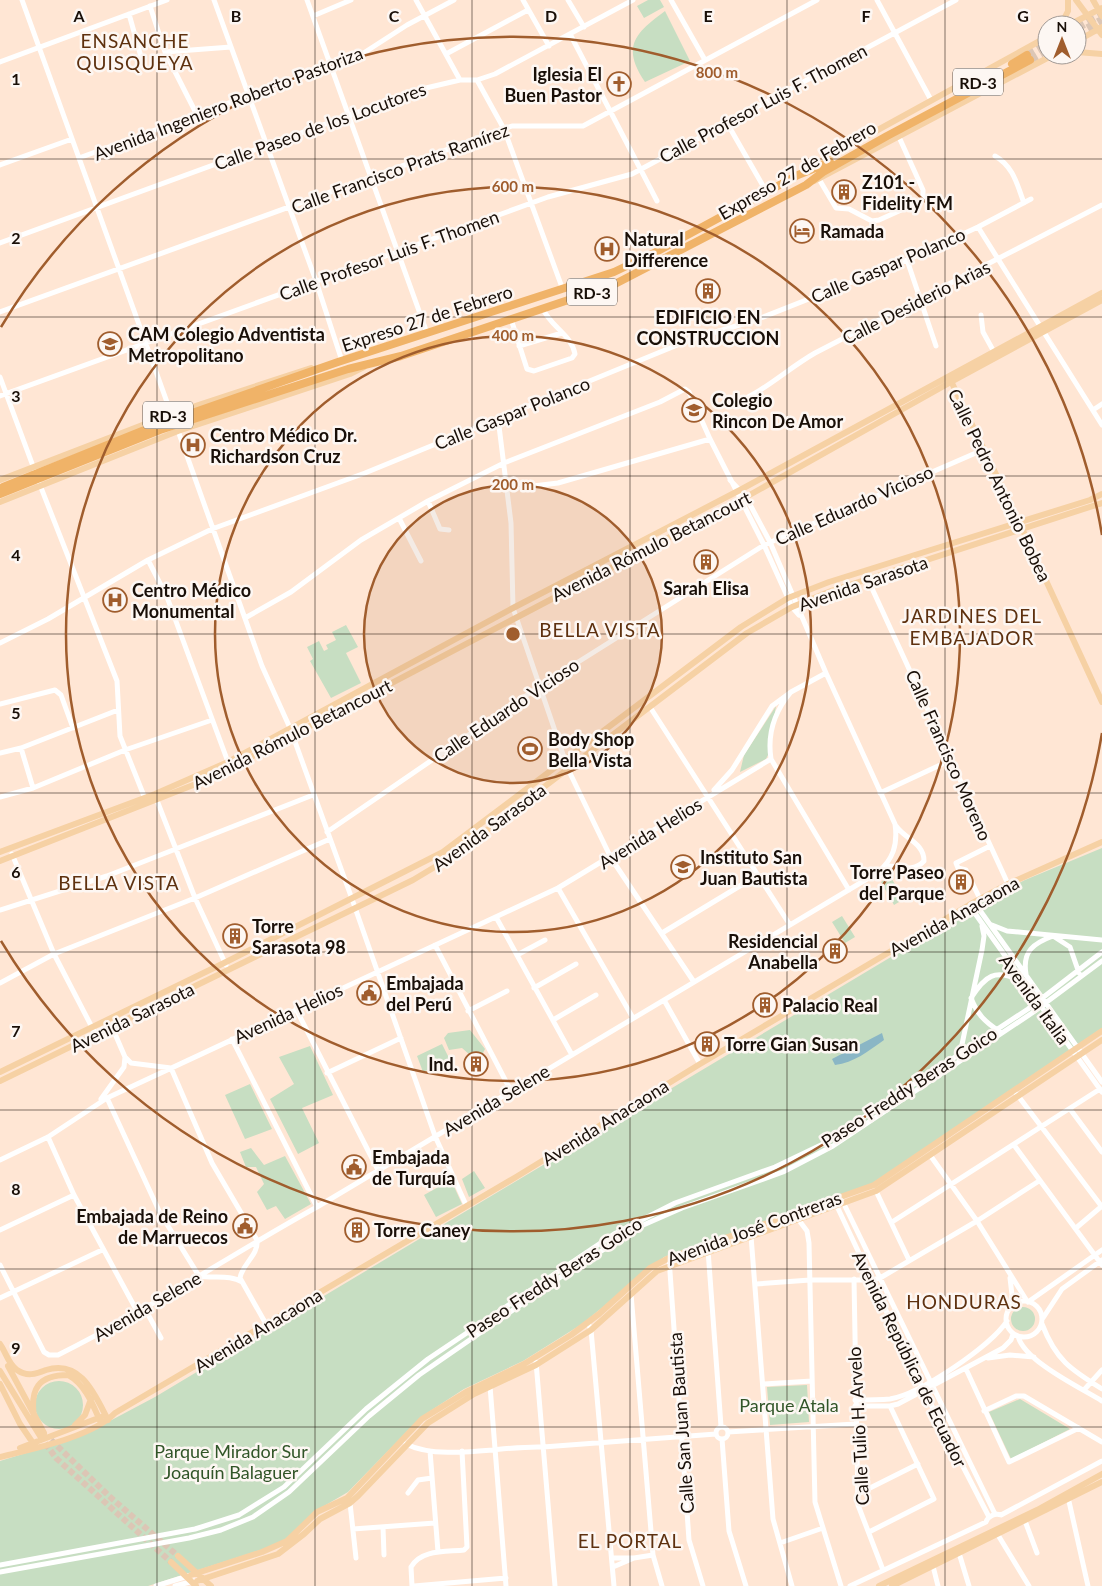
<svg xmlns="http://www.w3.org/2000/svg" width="1102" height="1586" viewBox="0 0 1102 1586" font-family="Lato,sans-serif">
  <rect width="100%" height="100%" fill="#ffe6d4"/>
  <path fill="#c7dec2" d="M648 0H660L664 7 644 18 637 6Z
    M665 11 690 61 645 82C621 47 635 33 665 11Z
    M346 625 358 647 346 653 361 683 331 698 310 661 313 659 307 647 319 641 324 651 328 649 326 645 336 640 332 632Z
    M776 706 768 755 766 759 740 772 744 755Z
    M1102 848V1028L873 1183 664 1257 582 1324 523 1361 464 1389 421 1417 348 1492 319 1509 286 1539 273 1546 148 1586H0V1461L62 1442 106 1423 155 1397 993 896 1025 880Z
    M890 876 904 899 894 905 881 882Z
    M842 916 855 937 845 943 832 922Z
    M470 1030 485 1049 483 1053 470 1055 462 1048 449 1050 444 1038 448 1033Z
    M442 1044 450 1060 423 1072 417 1056Z
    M310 1046 333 1095 302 1108 319 1143 298 1154 270 1099 294 1084 279 1057Z
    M250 1084 272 1129 245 1139 225 1095Z
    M251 1148 264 1165 285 1156 311 1204 285 1219 276 1206 267 1210 257 1192 264 1184 256 1167H246L240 1152Z
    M474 1171 485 1188 469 1197 462 1179Z
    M451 1180 462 1204 436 1217 424 1195Z
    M1011 1319a12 12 0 1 1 24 0a12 12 0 1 1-24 0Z
    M35 1405a24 24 0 1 1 48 0a24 24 0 1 1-48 0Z
    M807 1385 809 1422 770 1425 767 1387Z
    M1020 1399 1070 1429 1011 1459 989 1412Z"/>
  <path fill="#8ab6c5" d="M882 1033 884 1040C868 1051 854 1063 835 1065L832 1059Z"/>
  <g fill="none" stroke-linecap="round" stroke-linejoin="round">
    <path stroke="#dcc6b5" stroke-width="6" stroke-dasharray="6 3" stroke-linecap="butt" d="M40 1436 56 1458 171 1562
      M51 1440 109 1496 178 1556"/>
    <path stroke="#dcc6b5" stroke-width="8" stroke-dasharray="8 4" stroke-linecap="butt" d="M1077 28 1102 14
      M1077 34 1102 20
      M1027 55 1047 44
      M1030 60 1047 50"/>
    <path stroke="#fff" stroke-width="5" d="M22 0 172 416
      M214 0 316 281 342 361
      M307 0 427 333
      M416 0 460 80
      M523 0 549 46
      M568 0 584 27
      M671 0 705 60
      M877 0 931 100
      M150 6 165 52 197 115
      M129 14 143 64
      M313 16 351 0
      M570 34 657 201
      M165 52 231 47
      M446 54 528 10
      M0 62 167 0
      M477 80 504 129 563 290
      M727 123 766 191
      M995 156C1013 166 1017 184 1024 203
      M79 158 362 54 407 25 454 0
      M0 165 72 139
      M819 179 836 208 849 209 872 221 879 220 919 202 923 199V190L899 137
      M978 227 1102 425
      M0 243 410 93 426 88 460 80H477L495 74 633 0
      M907 260 936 346
      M0 312 512 126H583L817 0
      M981 315 983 332 994 352
      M511 319 527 369 534 371 572 358 575 354C571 334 551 327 543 309
      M519 346 562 333
      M0 377 40 485 117 681 120 736 146 801
      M0 396 548 197 632 174 956 0
      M733 404C764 392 787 369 815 353L1102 205
      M1093 410 1102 404
      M498 418 511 523 513 608 568 769 611 858 694 982
      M177 428 262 666 290 728 352 899 435 1136 466 1205
      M508 489 558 483 710 439
      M428 501 440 529 449 530
      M399 518 421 561
      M148 560 167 597 228 762
      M864 571 1008 884
      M245 618 291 592 361 540 428 501 504 463 660 402 685 389 689 392 710 439 764 545 792 607 799 615
      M0 643 48 619 148 560 212 529 365 473 692 339 753 321 834 289 907 260 978 227 1031 199
      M791 692C774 712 767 733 771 759L849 890
      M0 704 55 690 61 695 73 728
      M650 707 790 925
      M21 748 33 788
      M0 753 21 748 118 710
      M714 790 732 770 772 706 791 692 826 673
      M880 793 951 760
      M0 797 33 788 125 750 212 720
      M156 798 195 898 226 965
      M327 832 540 686 764 545 985 449
      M12 854 54 954 96 1035
      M887 866C901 866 913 873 924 861 924 843 905 839 896 826
      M558 888 633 1018
      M980 899 966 870 958 868 956 863 990 846
      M974 902 1102 1082
      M969 905 1102 1092
      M0 910 107 876 313 795
      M496 917 572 1055
      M992 925 1007 931 1102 940
      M662 933 758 875
      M435 945 511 1091
      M517 955 545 940
      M1026 974C1022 951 1034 943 1053 936L1070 947 1079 973
      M0 983 54 954 195 898 330 839
      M534 988 576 964
      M664 1000 700 1064
      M296 1009 378 1170
      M468 1011 507 991
      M553 1020 596 995
      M112 1027 125 1057 131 1063 171 1068 212 1163 257 1240
      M999 1031C985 1022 977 1014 971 998 985 976 995 968 1020 981
      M232 1039 317 1207
      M956 1056 961 1049 982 950 984 936 982 926
      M327 1073 401 1038
      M1016 1093 1102 1207
      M107 1098 160 1213 199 1276
      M101 1099 124 1067 125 1057
      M1070 1109 1102 1152
      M48 1137 74 1195 138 1313
      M1014 1145 1102 1265
      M930 1155 977 1221 1027 1301
      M0 1160 48 1137 107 1098 558 888 771 759
      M876 1191 909 1260
      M842 1200 995 1514
      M835 1202 921 1385 989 1517
      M798 1219 807 1231 809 1243 815 1502 841 1586
      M892 1222 1100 1089
      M1076 1228 1102 1206
      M0 1230 74 1195
      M751 1236 773 1519 792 1586
      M257 1240C259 1255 242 1264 240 1278L266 1324
      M708 1250 721 1426
      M669 1258 689 1540 703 1586
      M0 1265 44 1352 49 1355H58C147 1311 230 1255 317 1207L877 873C893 860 898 845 895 824L826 673 770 542 746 497 730 480
      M199 1276C213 1279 230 1274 242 1282
      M854 1279 858 1505 883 1570
      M756 1284 810 1280H872L880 1278 977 1221 1039 1181
      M631 1294 653 1555 662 1586
      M0 1298 102 1250
      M1006 1319a18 18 0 1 1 36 0a18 18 0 1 1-36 0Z
      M1028 1302 1102 1250
      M145 1309 161 1338
      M1009 1309 1012 1295 1010 1278
      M1043 1318 1062 1289 1102 1260
      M588 1323 591 1330 614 1586
      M1042 1324C1056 1360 1070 1369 1102 1389
      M1018 1336C1024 1361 1081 1388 1102 1401
      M988 1358 1010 1355 1034 1357
      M536 1362 555 1586
      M966 1369 1009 1462 1079 1428
      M764 1384 812 1381
      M490 1386 506 1586
      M1084 1390 1102 1370
      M855 1400C866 1400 878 1400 890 1399 920 1394 991 1346 1007 1321
      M855 1406H890L898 1404 1003 1348 1011 1340 1013 1334
      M984 1411 1016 1396H1024L1102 1442
      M716 1433a6 6 0 1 1 12 0a6 6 0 1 1-12 0Z
      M728 1432 855 1424
      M722 1439 729 1531 746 1586
      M406 1444C441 1462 504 1445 543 1447L716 1434
      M430 1451 438 1552
      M408 1493 418 1480 432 1478
      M858 1494 918 1464
      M1068 1497 1088 1586
      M350 1503 356 1558
      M1025 1521 1037 1553
      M383 1527 384 1555
      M353 1529 435 1523
      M869 1532 934 1499 890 1406
      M998 1535 1029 1586
      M780 1543 823 1528
      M959 1553 969 1586
      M612 1558H633
      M932 1562 938 1586
      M0 1565 195 1529 239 1515 284 1487 366 1409 428 1359 614 1234 675 1203 775 1167 823 1144 1028 1009 1102 952
      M613 1567 634 1558 653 1555
      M0 1572 189 1538 221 1530 253 1517 289 1492 369 1416 419 1375 568 1272 641 1226 682 1208 783 1172 833 1146 1032 1013 1102 961
      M156 1586 188 1576
      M175 1586 194 1581
      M412 1586 411 1567C421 1549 447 1552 464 1550L467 1547 462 1451
      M414 1586 506 1578
      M850 1586 986 1522C988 1516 995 1513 1001 1515L1102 1461"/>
    <path stroke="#f6d1a4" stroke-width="6" d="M1076 0 1102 35
      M1093 0 1102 16
      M1061 25 1068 11V0
      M1069 25 1102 8
      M1077 41 1102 27
      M1077 52 1102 54
      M1050 58 1062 55
      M805 170 1047 37
      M814 181 1053 55
      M950 379 1019 522 1102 702
      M0 480 171 414 311 368
      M0 502 178 431 350 374 364 367
      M0 852 155 794 228 762 513 608 740 490 1102 293
      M0 861 211 778 746 497 951 382 1102 300
      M0 1072 224 963 443 852 741 627 788 598 829 582 1090 500 1102 494
      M0 1081 413 880 453 856 747 633 792 607 831 591 1102 503
      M0 1344C6 1352 8 1364 17 1370 27 1377 36 1374 46 1370 81 1359 95 1395 108 1420
      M8 1366 44 1433
      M0 1371 40 1436
      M0 1384 20 1424 35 1446
      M34 1417C30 1389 38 1375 68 1375 86 1385 93 1405 101 1423
      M75 1425 85 1415 91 1399
      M20 1448 101 1417
      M0 1457C32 1449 92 1437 115 1413L516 1177 700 1064 969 905 1008 884 1102 842
      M178 1556 211 1586
      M171 1562 196 1586
      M191 1575 262 1552 287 1541 317 1512 347 1498 422 1419 466 1392 524 1364 571 1335 599 1314 650 1268 669 1258 874 1185 1102 1031
      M197 1581 278 1554 304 1534 320 1519 350 1503 358 1496 428 1423 474 1394 536 1365 591 1330 657 1271 876 1191 1102 1040
      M879 1586 1037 1510 1102 1474
      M892 1586 1102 1482"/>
    <path stroke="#f0b368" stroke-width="8" d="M1012 64 1027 55
      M3 487 152 427 338 362 614 272 656 252 798 175 830 162
      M0 494 160 430 348 369 401 356 613 285 806 185 823 172 887 136 1030 60"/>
  </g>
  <path fill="none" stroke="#190f08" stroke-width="1" stroke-opacity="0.55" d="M157 0V1586M315 0V1586M472 0V1586M630 0V1586M787 0V1586M945 0V1586M0 159H1102M0 317H1102M0 476H1102M0 634H1102M0 793H1102M0 952H1102M0 1110H1102M0 1269H1102M0 1427H1102"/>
  <circle cx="513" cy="634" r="149" fill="#a05d2d" fill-opacity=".12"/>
  <g fill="none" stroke="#a05d2d" stroke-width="2.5">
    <circle cx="513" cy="634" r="149"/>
    <circle cx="513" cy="634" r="298"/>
    <circle cx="513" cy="634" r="447"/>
    <path d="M1102 733A597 597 0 0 1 1 941M1 327A597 597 0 0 1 1102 535"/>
  </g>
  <defs>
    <g id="church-ring" transform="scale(1.25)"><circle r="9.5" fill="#fdf7f3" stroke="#a05d2d" stroke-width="1.5"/><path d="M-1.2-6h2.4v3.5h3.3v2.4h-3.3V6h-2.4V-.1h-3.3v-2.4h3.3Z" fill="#a05d2d"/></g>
    <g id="building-ring" transform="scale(1.25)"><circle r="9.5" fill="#fdf7f3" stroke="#a05d2d" stroke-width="1.5"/><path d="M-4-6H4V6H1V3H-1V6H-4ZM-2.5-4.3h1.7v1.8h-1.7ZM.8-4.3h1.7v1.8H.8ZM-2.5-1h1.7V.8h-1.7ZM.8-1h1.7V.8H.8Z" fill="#a05d2d"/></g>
    <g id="hotel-ring" transform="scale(1.25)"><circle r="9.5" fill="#fdf7f3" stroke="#a05d2d" stroke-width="1.5"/><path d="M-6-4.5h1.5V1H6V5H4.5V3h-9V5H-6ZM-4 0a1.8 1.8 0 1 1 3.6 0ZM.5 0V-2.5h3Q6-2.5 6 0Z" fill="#a05d2d"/></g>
    <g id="hospital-ring" transform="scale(1.25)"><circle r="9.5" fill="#fdf7f3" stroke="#a05d2d" stroke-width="1.5"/><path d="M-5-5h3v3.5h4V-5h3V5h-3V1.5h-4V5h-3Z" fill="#a05d2d"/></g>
    <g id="university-ring" transform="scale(1.25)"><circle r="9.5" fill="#fdf7f3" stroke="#a05d2d" stroke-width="1.5"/><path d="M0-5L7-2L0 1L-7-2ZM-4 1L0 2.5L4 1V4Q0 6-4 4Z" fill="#a05d2d"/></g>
    <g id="school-ring" transform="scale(1.25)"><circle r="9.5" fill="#fdf7f3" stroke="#a05d2d" stroke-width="1.5"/><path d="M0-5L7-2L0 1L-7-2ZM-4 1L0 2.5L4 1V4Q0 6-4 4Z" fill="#a05d2d"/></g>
    <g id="stadium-ring" transform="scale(1.25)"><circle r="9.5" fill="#fdf7f3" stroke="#a05d2d" stroke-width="1.5"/><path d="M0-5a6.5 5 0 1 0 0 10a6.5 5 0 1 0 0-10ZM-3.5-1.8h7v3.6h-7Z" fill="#a05d2d"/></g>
    <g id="civic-ring" transform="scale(1.25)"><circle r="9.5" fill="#fdf7f3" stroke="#a05d2d" stroke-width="1.5"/><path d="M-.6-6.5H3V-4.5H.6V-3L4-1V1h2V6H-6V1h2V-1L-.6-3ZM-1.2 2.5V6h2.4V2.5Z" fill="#a05d2d"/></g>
  </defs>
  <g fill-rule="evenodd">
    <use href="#church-ring" x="619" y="84"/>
    <use href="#building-ring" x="844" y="192"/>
    <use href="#hotel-ring" x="802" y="231"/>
    <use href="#hospital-ring" x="607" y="249"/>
    <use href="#building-ring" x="708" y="291"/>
    <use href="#university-ring" x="110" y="344"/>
    <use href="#school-ring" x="694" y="410"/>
    <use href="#hospital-ring" x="193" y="445"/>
    <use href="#building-ring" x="706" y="562"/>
    <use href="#hospital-ring" x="115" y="600"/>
    <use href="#stadium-ring" x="530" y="749"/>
    <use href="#school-ring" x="683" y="867"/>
    <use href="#building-ring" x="961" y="882"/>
    <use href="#building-ring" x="235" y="936"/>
    <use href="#building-ring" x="835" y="951"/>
    <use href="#civic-ring" x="369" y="993"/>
    <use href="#building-ring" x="765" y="1005"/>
    <use href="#building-ring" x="707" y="1044"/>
    <use href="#building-ring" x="476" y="1064"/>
    <use href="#civic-ring" x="354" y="1167"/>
    <use href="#civic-ring" x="245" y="1226"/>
    <use href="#building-ring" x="357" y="1230"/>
  </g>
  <g text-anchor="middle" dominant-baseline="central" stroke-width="5" stroke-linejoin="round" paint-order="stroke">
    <g fill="#fdf7f3" stroke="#5d554e" stroke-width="1">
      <rect x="953" y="68.5" width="50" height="27" rx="4"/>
      <rect x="567" y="278.5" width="50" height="27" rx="4"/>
      <rect x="143" y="401.5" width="50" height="27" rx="4"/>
    </g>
    <g font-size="16" font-weight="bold" fill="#190f08">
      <text x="978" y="82">RD-3</text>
      <text x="592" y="292">RD-3</text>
      <text x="168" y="415">RD-3</text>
    </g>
    <g font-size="18" font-weight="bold" fill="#190f08" stroke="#fdf7f3" text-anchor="start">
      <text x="602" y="74" text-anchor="end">Iglesia El<tspan x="602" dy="21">Buen Pastor</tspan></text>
      <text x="862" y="182">Z101 -<tspan x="862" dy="21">Fidelity FM</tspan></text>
      <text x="820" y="231">Ramada</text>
      <text x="624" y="239">Natural<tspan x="624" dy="21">Difference</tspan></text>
      <text x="708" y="317" text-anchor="middle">EDIFICIO EN<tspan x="708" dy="21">CONSTRUCCION</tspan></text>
      <text x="128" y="334">CAM Colegio Adventista<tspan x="128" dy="21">Metropolitano</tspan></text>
      <text x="712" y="400">Colegio<tspan x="712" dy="21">Rincon De Amor</tspan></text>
      <text x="210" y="435">Centro Médico Dr.<tspan x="210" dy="21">Richardson Cruz</tspan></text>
      <text x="706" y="588" text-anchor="middle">Sarah Elisa</text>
      <text x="132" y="590">Centro Médico<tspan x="132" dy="21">Monumental</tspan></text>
      <text x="548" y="739">Body Shop<tspan x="548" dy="21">Bella Vista</tspan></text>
      <text x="700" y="857">Instituto San<tspan x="700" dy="21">Juan Bautista</tspan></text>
      <text x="944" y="872" text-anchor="end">Torre Paseo<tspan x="944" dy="21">del Parque</tspan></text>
      <text x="252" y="926">Torre<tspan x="252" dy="21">Sarasota 98</tspan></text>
      <text x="818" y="941" text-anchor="end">Residencial<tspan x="818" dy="21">Anabella</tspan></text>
      <text x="386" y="983">Embajada<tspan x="386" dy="21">del Perú</tspan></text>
      <text x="782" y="1005">Palacio Real</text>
      <text x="724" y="1044">Torre Gian Susan</text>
      <text x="458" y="1064" text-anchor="end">Ind.</text>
      <text x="372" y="1157">Embajada<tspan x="372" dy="21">de Turquía</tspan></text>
      <text x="228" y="1216" text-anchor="end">Embajada de Reino<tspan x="228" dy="21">de Marruecos</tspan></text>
      <text x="374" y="1230">Torre Caney</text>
    </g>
    <g font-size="18" fill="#190f08" stroke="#fdf7f3">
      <text transform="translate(228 103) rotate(-21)">Avenida Ingeniero Roberto Pastoriza</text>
      <text transform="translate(763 103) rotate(-28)">Calle Profesor Luis F. Thomen</text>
      <text transform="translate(320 126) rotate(-20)">Calle Paseo de los Locutores</text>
      <text transform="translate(400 168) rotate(-20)">Calle Francisco Prats Ramírez</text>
      <text transform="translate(797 170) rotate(-30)">Expreso 27 de Febrero</text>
      <text transform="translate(389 255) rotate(-20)">Calle Profesor Luis F. Thomen</text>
      <text transform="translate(888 265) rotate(-23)">Calle Gaspar Polanco</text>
      <text transform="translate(916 302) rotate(-27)">Calle Desiderio Arias</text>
      <text transform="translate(427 318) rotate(-18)">Expreso 27 de Febrero</text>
      <text transform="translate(512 413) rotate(-22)">Calle Gaspar Polanco</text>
      <text transform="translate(1000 485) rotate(64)">Calle Pedro Antonio Bobea</text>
      <text transform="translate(854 505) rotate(-24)">Calle Eduardo Vicioso</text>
      <text transform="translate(651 546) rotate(-27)">Avenida Rómulo Betancourt</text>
      <text transform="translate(863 583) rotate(-19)">Avenida Sarasota</text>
      <text transform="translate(506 710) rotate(-34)">Calle Eduardo Vicioso</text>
      <text transform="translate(292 734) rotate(-27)">Avenida Rómulo Betancourt</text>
      <text transform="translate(949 755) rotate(66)">Calle Francisco Moreno</text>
      <text transform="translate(489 827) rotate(-36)">Avenida Sarasota</text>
      <text transform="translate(650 833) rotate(-32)">Avenida Helios</text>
      <text transform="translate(954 916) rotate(-29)">Avenida Anacaona</text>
      <text transform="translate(1035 999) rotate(54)">Avenida Italia</text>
      <text transform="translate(288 1013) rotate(-25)">Avenida Helios</text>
      <text transform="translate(132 1017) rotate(-26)">Avenida Sarasota</text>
      <text transform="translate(909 1087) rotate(-33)">Paseo Freddy Beras Goico</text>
      <text transform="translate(496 1100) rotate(-31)">Avenida Selene</text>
      <text transform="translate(605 1122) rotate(-32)">Avenida Anacaona</text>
      <text transform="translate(754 1228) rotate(-20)">Avenida José Contreras</text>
      <text transform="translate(554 1277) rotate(-33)">Paseo Freddy Beras Goico</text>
      <text transform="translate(147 1306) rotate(-30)">Avenida Selene</text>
      <text transform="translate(258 1330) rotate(-31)">Avenida Anacaona</text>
      <text transform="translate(910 1359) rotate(64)">Avenida República de Ecuador</text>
      <text transform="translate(681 1423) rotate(-94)">Calle San Juan Bautista</text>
      <text transform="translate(858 1426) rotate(-93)">Calle Tulio H. Arvelo</text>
    </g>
    <g font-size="18" fill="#315528" stroke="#fdf7f3">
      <text x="789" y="1405">Parque Atala</text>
      <text x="231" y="1451">Parque Mirador Sur<tspan x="231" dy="21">Joaquín Balaguer</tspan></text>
    </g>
    <g font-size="19" letter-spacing="1" fill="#5e310f" stroke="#fdf7f3">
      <text x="135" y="40">ENSANCHE<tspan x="135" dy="22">QUISQUEYA</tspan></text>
      <text x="972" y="615">JARDINES DEL<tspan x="972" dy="22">EMBAJADOR</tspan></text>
      <text x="600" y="629">BELLA VISTA</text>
      <text x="119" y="882">BELLA VISTA</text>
      <text x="964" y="1301">HONDURAS</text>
      <text x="630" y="1540">EL PORTAL</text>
    </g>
  </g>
  <g font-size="16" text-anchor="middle" font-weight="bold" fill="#190f08" stroke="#fdf7f3" stroke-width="5" stroke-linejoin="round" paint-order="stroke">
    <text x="79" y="22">A</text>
    <text x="236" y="22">B</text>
    <text x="394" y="22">C</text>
    <text x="551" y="22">D</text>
    <text x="708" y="22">E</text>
    <text x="866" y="22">F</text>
    <text x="1023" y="22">G</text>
    <text x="16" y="85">1</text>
    <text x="16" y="244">2</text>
    <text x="16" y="402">3</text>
    <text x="16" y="561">4</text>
    <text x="16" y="719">5</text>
    <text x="16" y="878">6</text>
    <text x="16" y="1037">7</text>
    <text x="16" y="1195">8</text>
    <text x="16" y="1354">9</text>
  </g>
  <circle cx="513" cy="634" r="8" fill="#a05d2d" stroke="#fdf7f3" stroke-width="2.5"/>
  <g font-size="15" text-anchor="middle" font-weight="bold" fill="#a05d2d" stroke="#fdf7f3" stroke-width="5" stroke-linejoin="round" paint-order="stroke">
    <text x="717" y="78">800 m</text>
    <text x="513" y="192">600 m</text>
    <text x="513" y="341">400 m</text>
    <text x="513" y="490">200 m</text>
  </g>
  <g transform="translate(1062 40)"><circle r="24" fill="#fdf7f3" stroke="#a29a95"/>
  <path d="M0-4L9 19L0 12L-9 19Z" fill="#a05d2d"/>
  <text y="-8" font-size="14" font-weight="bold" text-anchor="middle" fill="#190f08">N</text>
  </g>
</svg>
